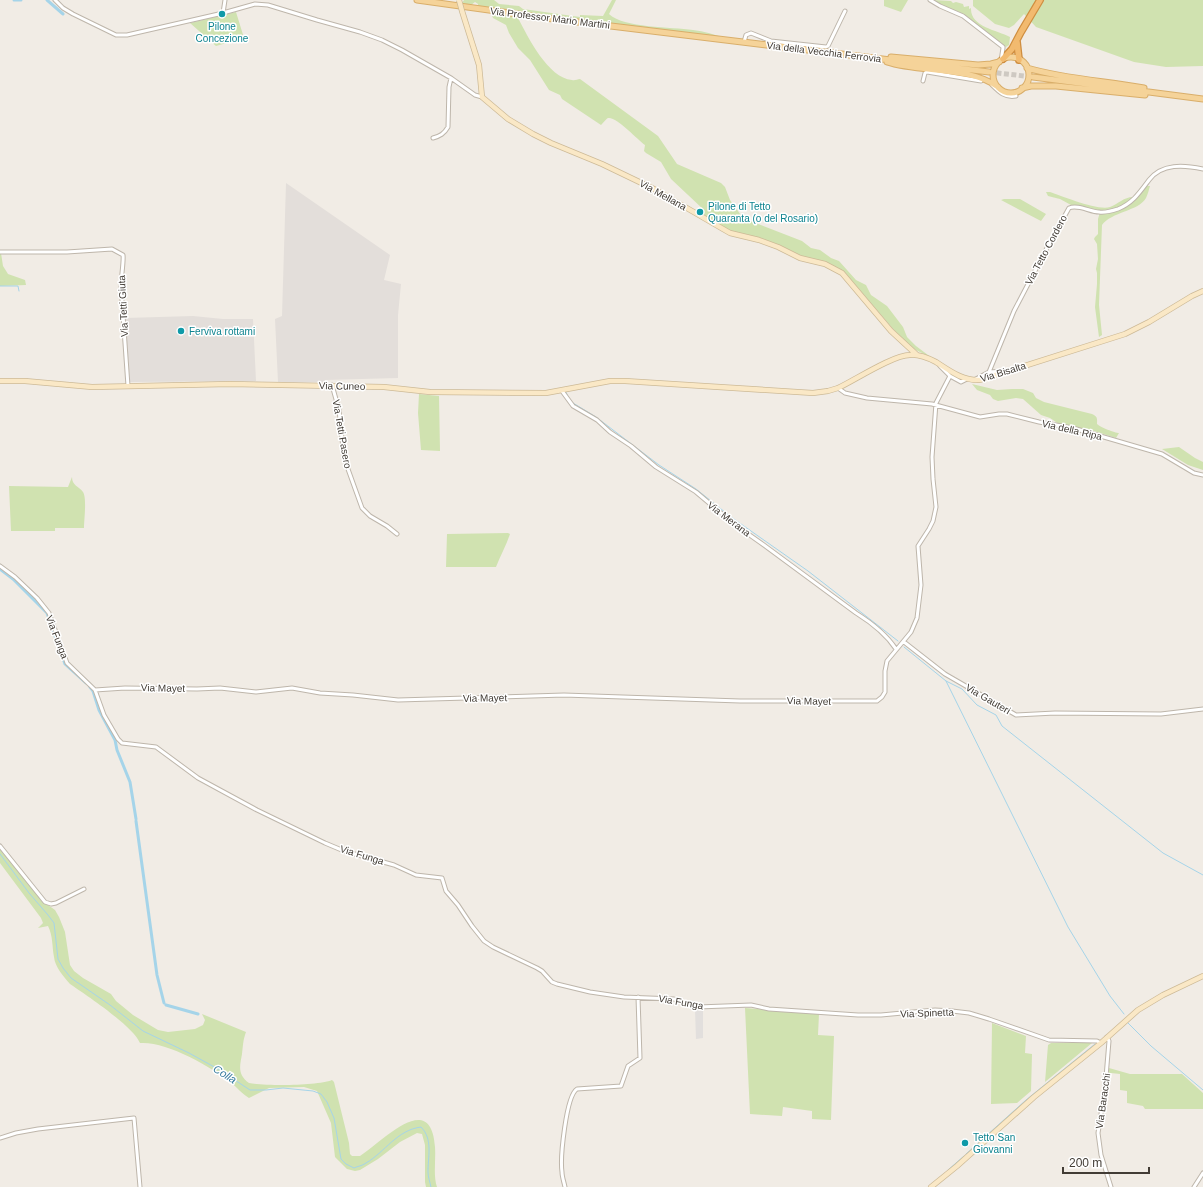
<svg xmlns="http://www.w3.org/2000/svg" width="1203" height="1187" viewBox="0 0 1203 1187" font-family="Helvetica,sans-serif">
  <rect width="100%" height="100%" fill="#f1ece5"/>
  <path fill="#e3deda" d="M286 183 390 255 384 280 401 284 398 315V378L325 380V382H278L275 319 282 316Z
    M193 316 223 319H253L256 381 130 382 125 318Z"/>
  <path fill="#d0e2b0" d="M464 0H494L499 4 519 6 523 9 580 17V15L603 16 612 0H616L609 14C623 28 672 27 693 30 704 31 715 35 726 38L478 7V4L475 2 471 5 462 3Z
    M884 0H908L901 12 884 6Z
    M933 0 951 1 953 3 956 2 963 4 964 7 969 6V9L971 8C970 27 997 30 1010 37L1009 45 1006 47 966 16 939 4Z
    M973 0H1203V66L1166 67 1134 62 1036 27 1024 14 1014 25 1009 28 995 24 973 6Z
    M490 11 516 16 518 18C528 37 548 78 572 80 575 81 577 79 580 79L658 136 677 164 721 183 725 187 730 200 743 218 802 241 811 248 820 250 831 258 839 261 856 280 866 285 871 295 887 306 903 327 907 337 916 346 932 358 914 349 899 336 846 274 840 270 735 233 723 228 703 216 702 214 704 210 671 179 661 162 646 153 644 151 645 145C638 140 616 116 608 118 606 119 603 123 601 125L562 99 560 95 549 90 530 60 518 48 509 33 506 25 493 18Z
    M236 12 244 38 216 46 190 23Z
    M1142 186H1150C1149 189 1148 194 1146 198 1139 211 1111 212 1102 225L1099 305 1102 335 1099 337 1095 307 1097 284V273L1096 269 1098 259 1097 244 1094 239 1095 237 1098 234V219L1100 212 1071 205 1060 199 1048 196 1046 192H1050C1062 196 1098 211 1110 207 1118 204 1124 197 1133 197Z
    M1004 199H1020L1046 214 1041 221 1001 200Z
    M0 253H1L3 266 8 274 25 280 26 285 0 286Z
    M972 384 997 390 1012 389H1023L1033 393 1036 398 1044 402 1092 414C1098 417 1097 418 1097 424 1100 427 1115 433 1119 433L1116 438 1091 430 1059 424 1050 418 1041 415 1023 399 1016 398 998 401 993 399 990 395 977 390Z
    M419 394 439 396 440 451 421 450 418 413Z
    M1179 447 1195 458 1203 462V470L1188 465 1162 449Z
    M72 477C72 486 79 486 83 492 87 498 84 520 84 528H55V531H11L9 486 68 487Z
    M508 533 510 534C506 546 500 556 496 567H446L447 534Z
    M0 849 33 888 41 900 55 910 59 917 65 932 70 965 74 971 83 978 111 994 116 1001 133 1015 158 1030 168 1032 195 1029 203 1025 205 1020 202 1014 246 1032C243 1040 243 1046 242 1054 240 1066 237 1074 249 1083 266 1086 317 1086 332 1080L334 1082 349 1143 350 1154 352 1156H360C382 1142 431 1088 435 1147 436 1160 433 1175 437 1187H426L425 1182V1145L422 1134 417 1133 400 1142 378 1159 360 1170 355 1171 347 1169 335 1157 331 1123 317 1091 304 1087 269 1088 249 1098C242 1094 237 1087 230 1082 210 1066 166 1041 140 1043 133 1026 86 995 70 984 63 976 55 967 54 957 52 946 53 936 48 926L38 928 43 923 41 918 0 863Z
    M745 1008 819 1014 818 1035 834 1036 831 1120 812 1119V1111L783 1107 782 1116 750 1114Z
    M992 1023 1026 1036 1025 1053 1032 1054 1031 1091 1017 1103 991 1104Z
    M1051 1043H1092L1045 1082 1048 1045Z
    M1109 1068 1130 1074H1182L1203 1093V1109H1145L1143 1106 1127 1103V1091L1120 1090V1074L1111 1073 1110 1080 1108 1079Z"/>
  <path fill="#e2dfdd" d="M695 1010 703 1011V1038L696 1039Z"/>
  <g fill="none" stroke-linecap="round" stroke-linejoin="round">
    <path stroke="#a5d4e9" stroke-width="1" d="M0 286H18L19 291
      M566 392 568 397
      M573 403 596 417 659 465 696 489 731 517 808 571 898 641
      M904 647 946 681 962 689 977 705 996 715 1002 726 1163 853 1203 875
      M946 681 1068 927 1110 996 1124 1014
      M0 854 29 893 48 915 54 923 58 959 63 968 71 978 110 1005 143 1031 189 1053 218 1069 250 1090H266L283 1088 313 1091 321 1094 327 1102 334 1118 341 1159 346 1164 354 1168C358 1166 362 1166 366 1163 385 1152 397 1130 421 1127 433 1139 428 1156 428 1172 428 1177 430 1182 431 1187
      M1127 1022 1151 1046 1203 1090
      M966 1154 1026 1100 1095 1044
      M948 1170 964 1156"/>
    <path stroke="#a5d4e9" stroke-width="3" d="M14 0H21
      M47 0 63 14
      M0 569 13 579 47 613 65 664 86 683
      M90 687 93 691 99 710 115 740 117 750 130 782 136 819
      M136 821 157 975 164 1003
      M166 1005 198 1014"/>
    <path stroke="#cec9c2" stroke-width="5" stroke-dasharray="5 2.5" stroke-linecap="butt" d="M989 72 1033 77"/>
    <g stroke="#beb6ab" stroke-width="5">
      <path id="street" d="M55 0 63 8 73 14 116 35H127L223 13 225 0
        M930 0 940 6 963 16 1003 47V48L1001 61
        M223 13 255 4 268 5 317 20 360 32 382 40 402 50 451 78 475 95 482 97
        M744 42 746 35 751 33 771 41 826 47 828 46 845 11
        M923 81 925 73 927 72 981 81
        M992 85C999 92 1005 98 1016 96L1015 92
        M433 138C440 136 444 134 448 127L449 87 451 78
        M0 252H67L112 249 123 255C124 260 121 278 121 286L128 386
        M940 366 950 376 961 382 967 379
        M989 372 1005 371
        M974 380 989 372 1014 311 1048 246 1069 208C1078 204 1090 212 1099 212 1106 213 1112 211 1118 209 1133 203 1140 192 1149 180 1162 163 1184 165 1203 169
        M332 385 339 410 344 458 362 508 370 516 387 526 397 534
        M838 388 845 393 867 398 932 404 980 417 999 414H1007L1039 422 1073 428 1162 454 1194 473 1203 475
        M562 391 573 406 597 420 610 432 631 446 656 467 696 492 734 524 761 543 856 613C872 623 886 634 896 649
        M0 566 15 577 37 598 49 613 67 663 95 690 104 715 118 739 122 743 156 747 198 778 257 810 325 843 344 851 394 865 416 875 442 878 446 891 458 905 472 926 484 941 493 947 537 968 542 971 552 982 557 984 590 992 624 997 674 999 698 1007 751 1005 769 1009 858 1015H881L935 1010 952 1011 969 1013 989 1019 1049 1040 1097 1041 1101 1043
        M904 642 945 674 1016 715 1055 713 1161 714 1203 709
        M95 690 125 688 197 689 220 688 256 692 292 688 320 693 353 695 398 700 564 695 740 701H877L882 697 885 692V671L887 661 911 632 917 618 921 585 918 546 929 529 933 521 936 507 933 479 932 457 936 403 950 376
        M0 846 45 902 51 904 56 903 84 889
        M1107 1037 1109 1041 1105 1089 1098 1133 1101 1155 1111 1187
        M0 1138 16 1133 38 1129 134 1118 140 1187
        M565 1187C564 1182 562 1177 562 1172 560 1158 566 1096 577 1089L621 1086 628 1066 640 1058 638 997
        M1194 1187 1203 1173"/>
    </g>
    <g stroke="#cdba97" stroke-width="6">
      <path id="secondary" d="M462 11 479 65 482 97 508 119 533 134 551 143 602 164 654 189 723 229 730 233 759 240 778 247 800 258 825 264 842 273 891 331 917 355
        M0 381H25L92 387 230 384 282 385 384 387 430 392 546 393 610 381H625L813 393 828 391 838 388C855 380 893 355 910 355 919 354 928 358 936 362 950 371 963 381 980 380L1125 334 1149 322 1192 296 1203 291
        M931 1187 957 1166 1034 1097 1101 1043 1138 1010 1163 995 1203 976"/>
    </g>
    <g stroke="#d9ae6a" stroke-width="7">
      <path id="primary" d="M417 0 545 18 989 72
        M891 57 978 65 991 64 999 62
        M993 75a18 18 0 1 1 36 0a18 18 0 1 1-36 0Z
        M887 62C920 73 970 66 998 87
        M1027 68C1065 79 1105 81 1144 88
        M1033 77 1203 99
        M1022 88 1031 86H1056L1145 95"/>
    </g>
    <g stroke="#cf8e40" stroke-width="8">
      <path id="highway" d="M1017 42 1019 60
        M1003 59 1012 49 1021 32 1040 0"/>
    </g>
    <use href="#street" stroke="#fff" stroke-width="3"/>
    <use href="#secondary" stroke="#fae8c6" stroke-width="4.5"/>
    <use href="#primary" stroke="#f5d399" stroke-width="5"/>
    <use href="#highway" stroke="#f2ba6f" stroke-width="5.5"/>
    <g stroke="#cdba97" stroke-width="6" stroke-linecap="butt">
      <path id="secondary-bridge" d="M459 0 462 11"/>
    </g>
    <use href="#secondary-bridge" stroke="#fae8c6" stroke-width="4.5"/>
  </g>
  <g fill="#0f9aa8" stroke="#fff" stroke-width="1.5">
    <circle cx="222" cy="14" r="4"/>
    <circle cx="700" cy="212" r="4"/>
    <circle cx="181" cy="331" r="4"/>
    <circle cx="965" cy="1143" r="4"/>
  </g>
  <g text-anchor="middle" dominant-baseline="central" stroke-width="3" stroke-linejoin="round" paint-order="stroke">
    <g font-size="10" fill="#423c35" stroke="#fff">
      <text transform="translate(550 18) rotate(7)">Via Professor Mario Martini</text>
      <text transform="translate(824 52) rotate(7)">Via della Vecchia Ferrovia</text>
      <text transform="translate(663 195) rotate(29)">Via Mellana</text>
      <text transform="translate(1046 250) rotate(-62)">Via Tetto Cordero</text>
      <text transform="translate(123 306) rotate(-93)">Via Tetti Giuta</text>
      <text transform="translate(1003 372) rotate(-17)">Via Bisalta</text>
      <text transform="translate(342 386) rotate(1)">Via Cuneo</text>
      <text transform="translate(1072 430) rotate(13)">Via della Ripa</text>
      <text transform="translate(342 434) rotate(80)">Via Tetti Pasero</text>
      <text transform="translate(729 519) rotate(37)">Via Merana</text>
      <text transform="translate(57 637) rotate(69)">Via Funga</text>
      <text transform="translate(163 688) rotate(1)">Via Mayet</text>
      <text transform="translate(485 698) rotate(-1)">Via Mayet</text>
      <text transform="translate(988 699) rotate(30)">Via Gauteri</text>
      <text transform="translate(809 701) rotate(1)">Via Mayet</text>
      <text transform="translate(362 855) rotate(17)">Via Funga</text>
      <text transform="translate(681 1002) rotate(10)">Via Funga</text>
      <text transform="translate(927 1013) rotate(-2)">Via Spinetta</text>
      <text transform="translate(1103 1101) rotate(-82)">Via Baracchi</text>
    </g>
    <g font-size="10" fill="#0d838f" stroke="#fff" text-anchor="start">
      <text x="222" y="26" text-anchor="middle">Pilone<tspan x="222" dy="12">Concezione</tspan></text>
      <text x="708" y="206">Pilone di Tetto<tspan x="708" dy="12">Quaranta (o del Rosario)</tspan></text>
      <text x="189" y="331">Ferviva rottami</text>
      <text x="973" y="1137">Tetto San<tspan x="973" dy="12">Giovanni</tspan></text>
    </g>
    <g font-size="11" font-style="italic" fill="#367b9e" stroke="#fff">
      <text transform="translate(225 1074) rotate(32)">Colla</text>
    </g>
  </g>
  <path d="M1063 1167v6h86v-6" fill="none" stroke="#423c35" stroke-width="2"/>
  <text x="1069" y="1167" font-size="12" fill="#423c35" stroke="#ffffff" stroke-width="3" paint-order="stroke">200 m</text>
</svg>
